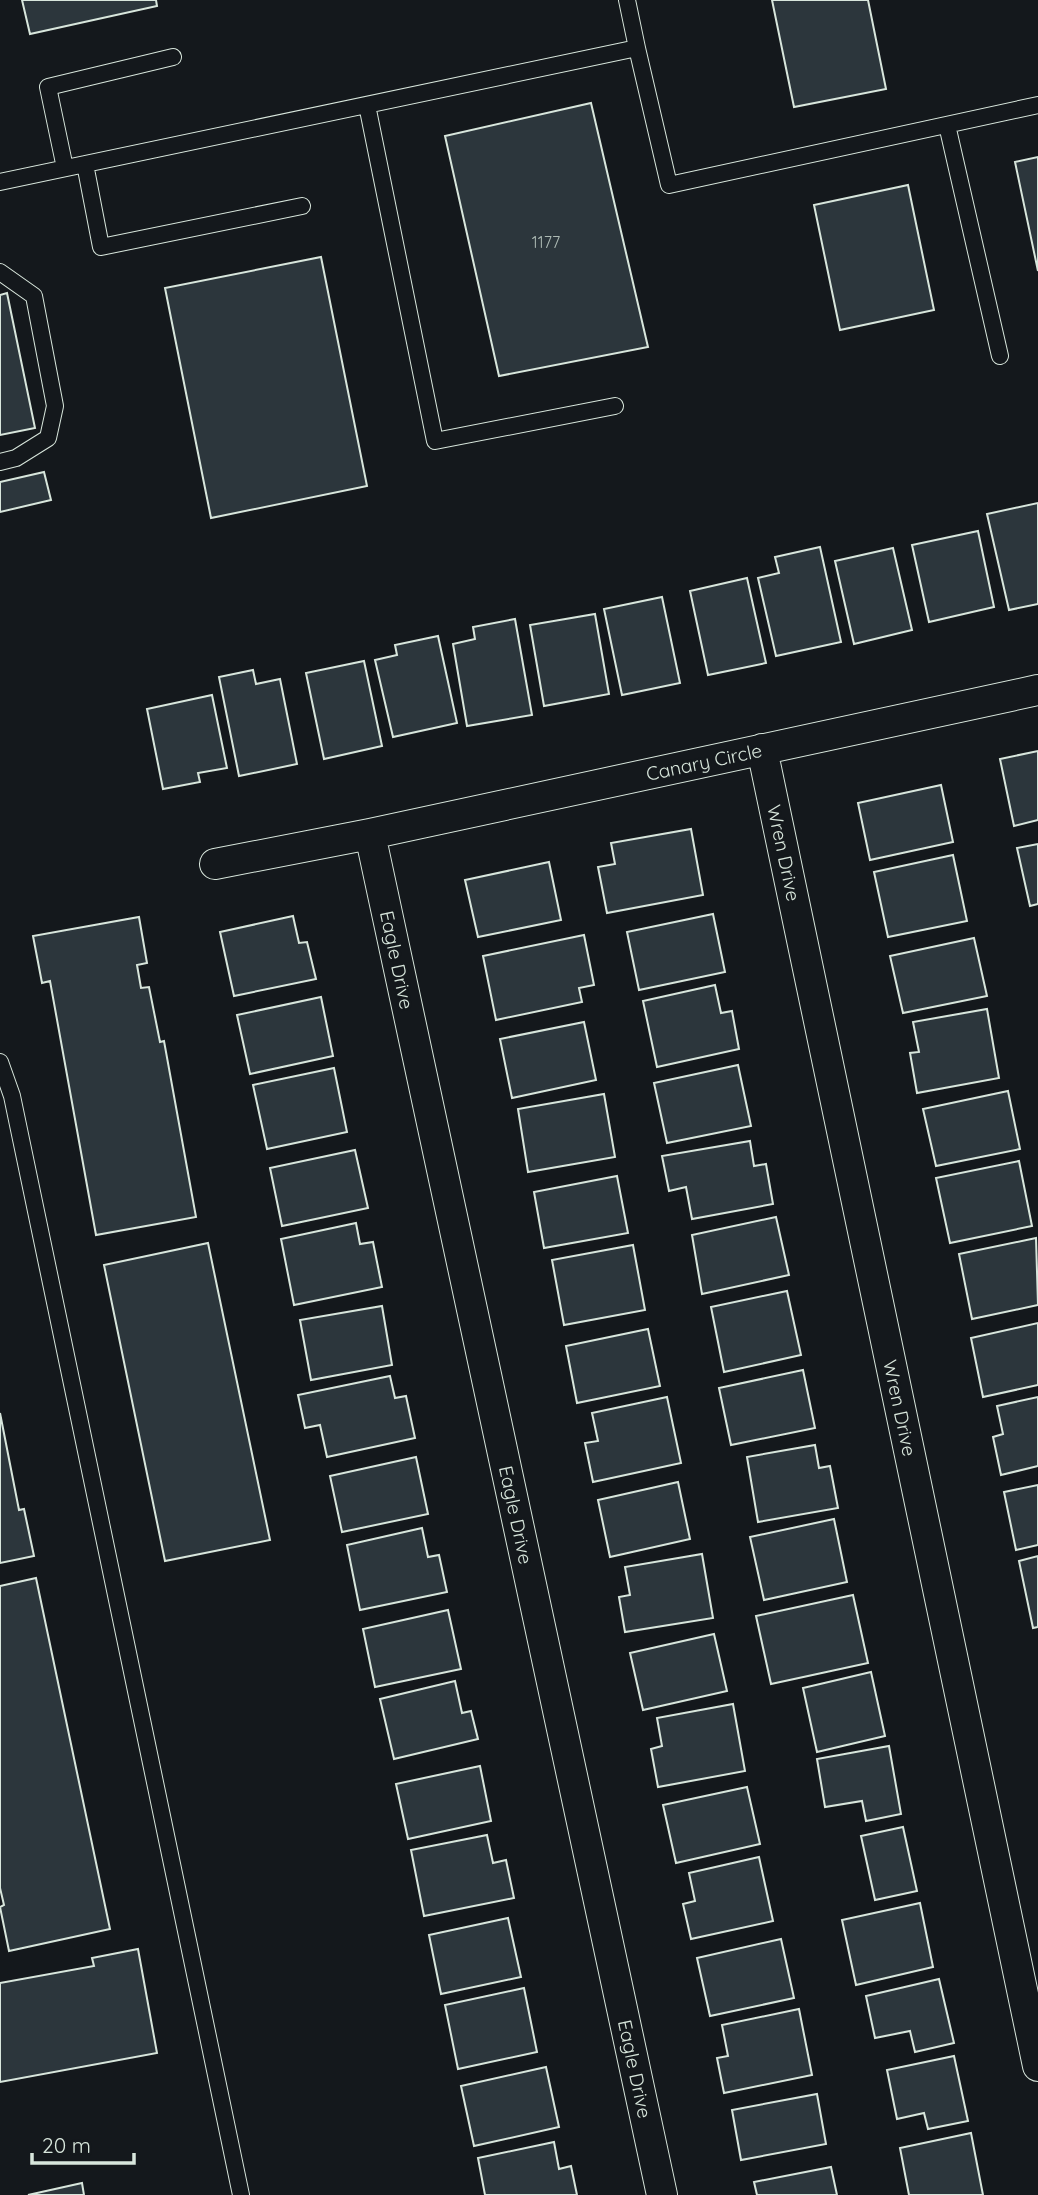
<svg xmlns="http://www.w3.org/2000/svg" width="1038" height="2195" viewBox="0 0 1038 2195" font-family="Quicksand,sans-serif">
  <rect width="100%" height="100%" fill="#14181c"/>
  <path fill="#2c363c" stroke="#d8e6dc" stroke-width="2" d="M22 0H156L157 6 30 34Z
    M772 0H868L886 89 794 107Z
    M591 103 648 347 499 376 445 136Z
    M1038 157V271L1015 162Z
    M908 185 934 310 840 330 814 205Z
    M321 257 367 486 211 518 165 288Z
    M7 293 35 428 0 435V295Z
    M44 472 51 500 0 512V482Z
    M1038 503V604L1009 610 987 514Z
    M978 531 994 607 929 622 912 545Z
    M820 547 841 642 776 656 758 578 779 573 775 557Z
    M893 548 912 630 854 644 835 561Z
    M747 578 766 663 708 675 690 591Z
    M662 597 680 683 622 695 604 609Z
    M595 614 609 694 544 706 530 625Z
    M515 619 532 715 467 726 453 644 475 639 473 627Z
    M438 636 457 723 393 737 375 660 397 655 395 645Z
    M364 661 382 746 324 759 306 673Z
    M253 670 256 684 280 679 297 764 239 776 219 677Z
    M212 695 227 768 198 773 200 782 163 789 147 709Z
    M1038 751V820L1014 826 1000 759Z
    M941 785 953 842 870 860 858 803Z
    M691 829 703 895 607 913 598 867 615 864 611 843Z
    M1038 844V904L1030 906 1017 848Z
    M953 855 967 921 888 937 874 872Z
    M549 862 561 920 478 937 465 880Z
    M713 914 725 972 639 990 627 932Z
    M293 916 299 943 307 942 316 979 234 996 220 932Z
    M139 917 147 963 137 965 141 988 149 987 160 1042 164 1041 196 1217 96 1235 50 981 42 983 33 936Z
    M584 935 594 985 579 988 582 1002 496 1020 483 956Z
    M974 938 987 996 903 1013 890 956Z
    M715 985 721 1013 732 1011 739 1049 657 1067 643 1001Z
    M321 997 333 1056 250 1074 237 1015Z
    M987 1009 999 1078 917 1093 910 1053 919 1052 913 1022Z
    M584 1022 596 1080 512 1098 500 1039Z
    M738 1065 751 1126 667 1143 654 1083Z
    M334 1068 347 1132 267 1149 253 1085Z
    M1008 1091 1020 1149 936 1166 923 1109Z
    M604 1094 615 1157 528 1172 518 1109Z
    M750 1141 754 1166 766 1164 773 1204 692 1219 686 1187 669 1191 662 1156Z
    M355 1150 368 1208 282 1226 270 1168Z
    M1019 1161 1032 1226 950 1243 936 1178Z
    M617 1176 628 1233 544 1248 534 1192Z
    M776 1217 789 1275 702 1294 692 1235Z
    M356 1223 360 1244 373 1242 382 1287 294 1305 281 1239Z
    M1036 1238 1038 1305 972 1319 959 1254Z
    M208 1243 270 1540 165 1561 104 1265Z
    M633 1245 645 1310 564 1325 552 1260Z
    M787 1291 801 1355 724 1372 711 1307Z
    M382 1306 392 1365 311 1380 300 1320Z
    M1038 1323V1385L983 1397 971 1338Z
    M648 1329 660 1386 577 1403 566 1346Z
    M803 1370 815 1428 731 1445 719 1388Z
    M390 1376 395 1398 406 1396 415 1438 327 1457 320 1425 305 1428 298 1395Z
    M667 1397 681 1463 593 1482 585 1443 598 1441 592 1413Z
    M1038 1397V1466L1001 1475 993 1437 1003 1434 997 1406Z
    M0 1413 19 1510 24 1509 34 1556 0 1563Z
    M815 1445 819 1468 830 1466 838 1508 758 1522 747 1457Z
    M416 1457 428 1514 342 1532 330 1476Z
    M678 1482 690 1539 610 1557 598 1500Z
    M1038 1485V1545L1016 1550 1004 1492Z
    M834 1519 847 1582 764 1600 750 1537Z
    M422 1528 428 1557 439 1555 447 1592 360 1610 347 1545Z
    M702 1554 713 1618 625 1632 619 1597 630 1595 625 1567Z
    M1038 1556V1627L1033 1628 1019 1561Z
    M36 1578 110 1929 9 1951 0 1907 4 1905 0 1888V1586Z
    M853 1595 868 1663 771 1684 756 1616Z
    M448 1610 461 1669 375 1687 363 1629Z
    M714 1634 727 1691 643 1710 630 1653Z
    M871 1672 885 1736 817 1752 803 1688Z
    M455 1681 462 1713 471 1711 478 1739 394 1759 380 1699Z
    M733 1704 745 1771 658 1787 651 1749 662 1746 657 1718Z
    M889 1746 901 1814 866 1821 862 1801 825 1807 817 1759Z
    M480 1766 491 1821 408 1839 396 1784Z
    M747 1787 760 1844 676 1863 663 1805Z
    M903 1827 917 1891 875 1900 861 1836Z
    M487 1835 493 1863 506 1860 514 1898 424 1916 411 1850Z
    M759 1857 773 1921 691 1939 683 1904 695 1901 689 1873Z
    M920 1903 933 1967 856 1985 842 1920Z
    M508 1918 521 1977 441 1994 429 1935Z
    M781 1939 794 1998 710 2016 697 1958Z
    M138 1949 157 2053 0 2082V1983L94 1966 92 1958Z
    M939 1979 954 2043 915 2052 910 2031 875 2038 866 1996Z
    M524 1988 537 2052 458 2069 445 2005Z
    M799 2009 812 2075 724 2093 717 2058 728 2056 722 2025Z
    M954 2056 968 2121 928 2129 924 2113 897 2119 887 2070Z
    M546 2067 559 2127 474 2146 461 2086Z
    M817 2094 826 2144 741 2160 732 2110Z
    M971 2133 983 2195H909L900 2148Z
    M554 2142 559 2169 571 2166 577 2195H485L478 2158Z
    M831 2167 837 2195H757L754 2182Z
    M82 2183 84 2195H28Z"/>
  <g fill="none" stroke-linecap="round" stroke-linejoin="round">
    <g stroke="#d8e6dc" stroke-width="18">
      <path id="service" d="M637 48 669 185 1038 105
        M367 105 435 441 615 406
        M947 125 1000 356
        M85 164 101 247 302 206
        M65 168 48 87 173 57
        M0 182 637 48 627 0
        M0 272 34 296 55 406 48 438 16 458 0 462
        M0 1062 12 1096 241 2195"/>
    </g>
    <g stroke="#d8e6dc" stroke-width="32">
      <path id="minor" d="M762 749 1038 2066
        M370 834 662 2195
        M215 864 370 834 1038 690"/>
    </g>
    <use href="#service" stroke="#14181c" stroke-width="16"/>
    <use href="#minor" stroke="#14181c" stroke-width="30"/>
  </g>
  <g text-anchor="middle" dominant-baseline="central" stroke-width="5" stroke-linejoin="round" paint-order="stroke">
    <g font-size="16" fill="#adbab4">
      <text x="546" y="242">1177</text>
    </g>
    <g font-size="19" fill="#d8e6dc" stroke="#14181c">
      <text transform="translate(704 762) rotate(-12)">Canary Circle</text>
      <text transform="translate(784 853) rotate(78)">Wren Drive</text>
      <text transform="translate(397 960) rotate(78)">Eagle Drive</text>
      <text transform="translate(900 1408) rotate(78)">Wren Drive</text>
      <text transform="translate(516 1515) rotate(78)">Eagle Drive</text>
      <text transform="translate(635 2069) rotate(78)">Eagle Drive</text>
    </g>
  </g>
  <path d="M32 2153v10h102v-10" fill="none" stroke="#d8e6dc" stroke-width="3.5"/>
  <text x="42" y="2153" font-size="21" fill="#d8e6dc" stroke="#14181c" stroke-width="5" paint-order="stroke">20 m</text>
</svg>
